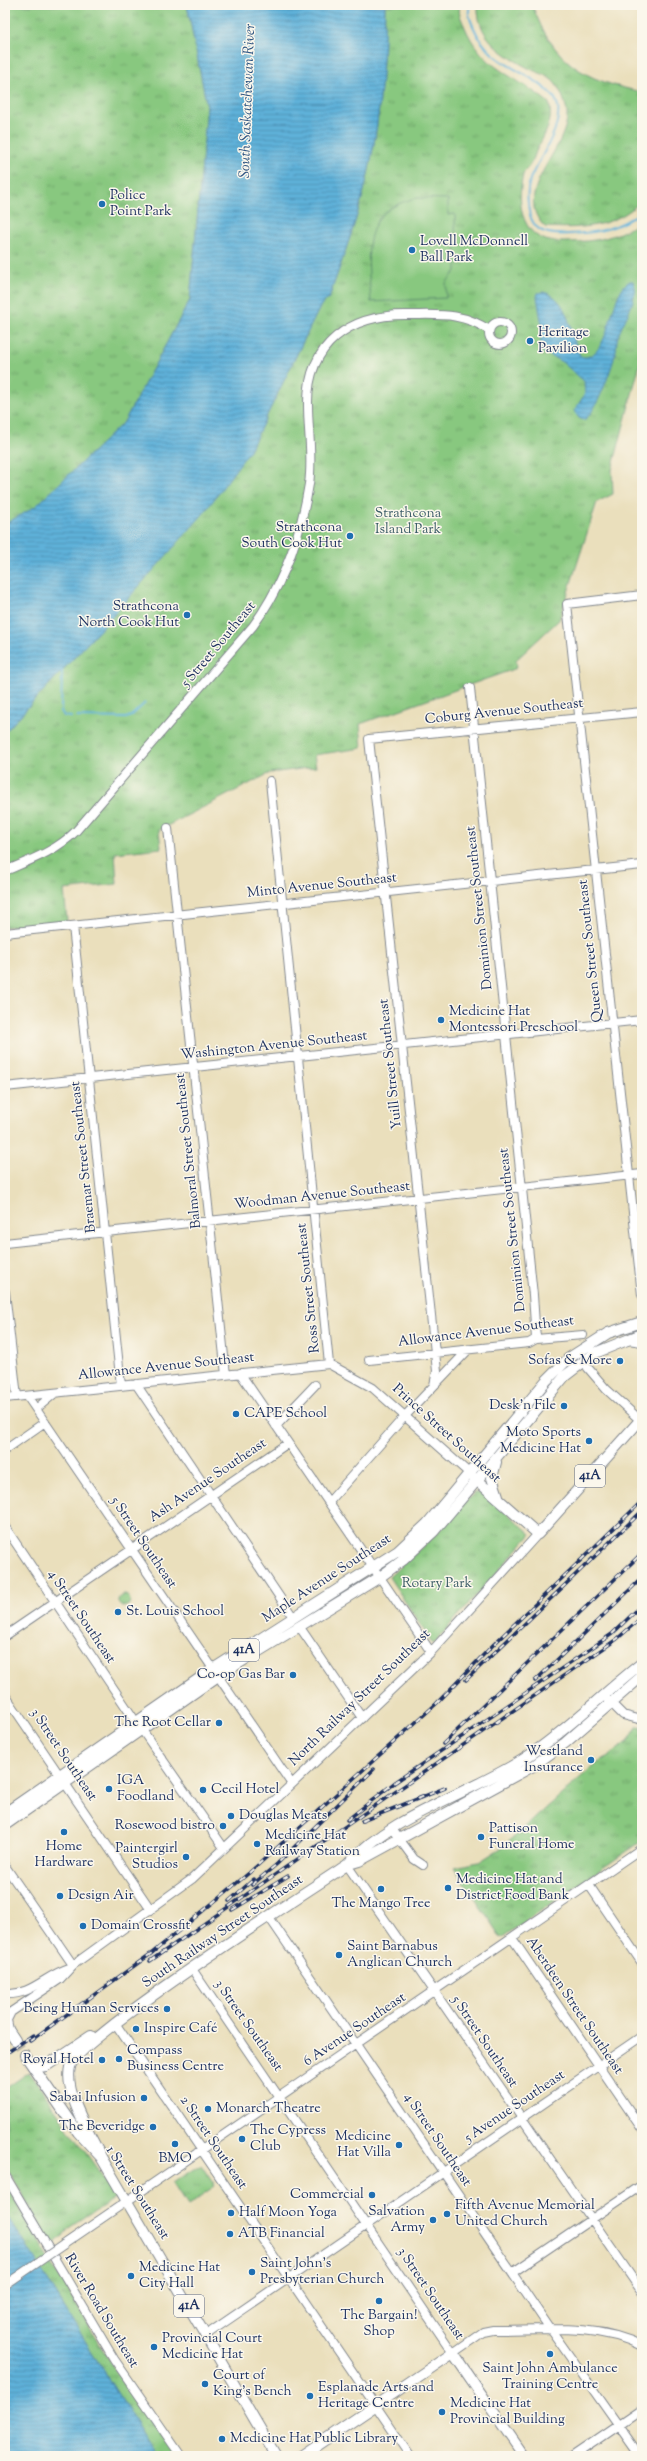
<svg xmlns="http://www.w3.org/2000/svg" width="647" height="2461" viewBox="0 0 647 2461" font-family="'Sorts Mill Goudy',serif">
  <defs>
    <pattern id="grass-tufts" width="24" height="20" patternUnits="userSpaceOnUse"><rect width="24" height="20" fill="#88c87f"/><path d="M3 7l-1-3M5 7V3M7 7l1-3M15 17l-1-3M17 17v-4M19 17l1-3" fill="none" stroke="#6ea36b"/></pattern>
    <pattern id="water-rules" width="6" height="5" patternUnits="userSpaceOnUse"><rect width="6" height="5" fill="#5eb1d9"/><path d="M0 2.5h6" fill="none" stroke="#4d90b3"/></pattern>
  </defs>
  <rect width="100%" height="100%" fill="#fbf7ec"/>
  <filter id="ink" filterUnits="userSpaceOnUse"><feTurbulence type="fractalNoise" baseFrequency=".025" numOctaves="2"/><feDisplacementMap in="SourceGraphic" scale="8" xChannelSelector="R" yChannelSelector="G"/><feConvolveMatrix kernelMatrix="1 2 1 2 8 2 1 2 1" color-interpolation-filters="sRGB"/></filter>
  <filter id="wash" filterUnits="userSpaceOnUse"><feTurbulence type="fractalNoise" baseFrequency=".012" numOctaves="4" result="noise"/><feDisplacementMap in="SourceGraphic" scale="16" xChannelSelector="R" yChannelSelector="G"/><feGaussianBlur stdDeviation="0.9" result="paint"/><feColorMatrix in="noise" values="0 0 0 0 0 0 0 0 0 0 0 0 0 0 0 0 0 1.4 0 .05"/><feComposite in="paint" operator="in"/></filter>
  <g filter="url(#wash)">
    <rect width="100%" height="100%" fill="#eadfbc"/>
    <path fill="url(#grass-tufts)" stroke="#527c6e" d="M5 5H187L207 107 190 300 124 422 36 507 5 524Z
      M385 5H460C458 13 461 18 464 25 482 70 516 75 549 103 554 121 545 134 537 149 535 153 534 159 531 163 529 168 524 170 523 175 516 205 522 241 558 242 592 242 613 240 642 221V356L612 470 613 494 597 502 559 620 516 660 517 668 360 724 362 748 314 755 316 767 270 773 159 830 161 848 115 853 117 884 64 890 67 921 5 927V732L110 619 250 450 321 305 329 298C344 254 361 210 370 165 381 112 384 59 385 5Z
      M478 5H532C554 63 583 80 642 92V200C615 228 582 229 545 227 507 190 576 145 566 107 563 97 560 88 552 80 546 75 537 72 530 69 504 55 476 38 478 5Z
      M474 1493H484L531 1534 433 1644 389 1577 437 1533Z
      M118 1601a6 6 0 1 1 12 0a6 6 0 1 1-12 0Z
      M642 1726V1841L501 1938 454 1867 479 1862 504 1846 591 1768 628 1742 637 1727Z
      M29 2072 117 2197 68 2229 63 2237 51 2244 5 2165V2089Z
      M201 2165 215 2186 187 2205 173 2183Z
      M5 2184 110 2362 176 2456H156L5 2211Z"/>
    <path fill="#88c87f" stroke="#527c6e" d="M417 198 448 199V215L455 214 456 271 446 283V298L371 302C368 254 358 211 417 198Z"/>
    <path fill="url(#water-rules)" stroke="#3c709c" d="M187 5H385C384 59 381 112 370 165 361 210 344 254 329 298L321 305 250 450 204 513 110 619 5 732V524L36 506 124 422 190 300 207 107Z
      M630 281H633C639 300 624 319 618 336 616 342 617 349 615 355 612 367 595 417 583 420L579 418 574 411 585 394 584 381 562 362 540 350 542 326 537 297 538 293 543 292C571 298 569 336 581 357 612 361 608 292 630 281Z
      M5 2211 13 2224 156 2456H5Z"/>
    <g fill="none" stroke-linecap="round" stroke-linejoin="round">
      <path stroke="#5eb1d9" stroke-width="2" d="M470 5C467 14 470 19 474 28 491 68 529 69 553 96 571 117 539 158 530 179 528 186 527 196 528 203 530 230 543 236 569 234 598 233 618 229 642 211
        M62 670 61 711 64 716 71 717
        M77 717 126 718 131 716 145 703"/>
    </g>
  </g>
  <g filter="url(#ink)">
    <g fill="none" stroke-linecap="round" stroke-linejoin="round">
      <path stroke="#c1bca9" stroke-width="10" stroke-dasharray="10 5" stroke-linecap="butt" d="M15 2040 25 2055"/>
      <g stroke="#82878d" stroke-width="10">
        <path id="minor" d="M489 333a11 11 0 1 1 22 0a11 11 0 1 1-22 0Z
          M642 595 567 604 642 1295
          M470 688 533 1295 536 1339
          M270 781 329 1364
          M168 828 226 1375
          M5 871C31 860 56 851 76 831L253 626C283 585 301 534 309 484 313 457 308 432 308 405 307 344 350 314 408 315 439 315 462 312 489 330
          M73 926 121 1386
          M5 933 642 865
          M5 1087 642 1020
          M5 1243 642 1174
          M5 1292 17 1397
          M628 1340 642 1342
          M369 1360 529 1343 536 1339 583 1335
          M329 1364 373 1388 469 1473
          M588 1368 606 1389 640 1420
          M240 1373 431 1652
          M136 1384 293 1617
          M434 1385 437 1371 369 739 642 712
          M27 1396 291 1783
          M5 1398 329 1364
          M36 1409 55 1393
          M276 1426 315 1385
          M5 1450 45 1422
          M329 1502 404 1417 469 1349
          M5 1527 136 1722
          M299 1626 362 1718
          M5 1636 288 1443
          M5 1695 151 1910
          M607 1699 623 1715 642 1720
          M142 1730 224 1848
          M392 1829 414 1859 423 1865
          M347 1865 642 2292
          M5 1866 73 1965
          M589 1885 642 1963
          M269 1917 551 2330 640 2456
          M512 1938 642 2129
          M192 1969 453 2353 483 2332 493 2330C543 2330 597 2323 642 2346
          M5 1994C31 1996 46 1975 69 1968
          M115 2023 410 2456
          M9 2030 7 2020 11 2012 60 1979 73 1965 192 1879 431 1652 538 1534
          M5 2175 114 2359 181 2456
          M63 2245 642 1848
          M512 2273 642 2185
          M206 2335 642 2036
          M573 2456 642 2409"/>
      </g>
      <g stroke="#82878d" stroke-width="12">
        <path id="major" d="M496 1462 492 1478 498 1496
          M473 1477 538 1534 642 1418
          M5 1813 213 1669 398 1551 427 1524 546 1381 569 1358 608 1333 642 1322
          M5 1825 218 1676 380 1577 403 1560 434 1531 565 1376 595 1353 642 1334
          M349 1864 359 1861 533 1766 565 1743 642 1676
          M5 2025 15 2040
          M25 2055 78 2132 101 2157 276 2456
          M31 2063 39 2067 46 2066 91 2036
          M101 2157C90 2134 64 2093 70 2067 77 2038 308 1891 347 1865 392 1814 471 1794 527 1757 568 1730 603 1693 642 1663
          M301 2456 453 2353 524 2456"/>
      </g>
      <use href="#minor" stroke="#fff" stroke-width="8"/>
      <use href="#major" stroke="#fff" stroke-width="10"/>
      <g stroke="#1b2f5e" stroke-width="3.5">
        <path id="rail" d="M466 1680 642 1511
          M535 1681 642 1578
          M443 1744 642 1553
          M347 1820 394 1783 612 1634 642 1605
          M362 1821 445 1788
          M252 1885 277 1864 374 1769
          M229 1901 254 1879
          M232 1910 288 1876
          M150 1961 617 1639 642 1617
          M30 2041 152 1953 249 1873 436 1704 494 1644 642 1501
          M5 2054 33 2035"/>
      </g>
      <use href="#rail" stroke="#fbf7ec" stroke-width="2" stroke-dasharray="6" stroke-linecap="butt"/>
      <g stroke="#82878d" stroke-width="10" stroke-linecap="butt">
        <path id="minor-bridge" d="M5 2285 63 2245"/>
      </g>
      <use href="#minor-bridge" stroke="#fff" stroke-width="8"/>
    </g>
  </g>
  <g fill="#1f6fb2" stroke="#fbf7ec" stroke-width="1.5">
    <circle cx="102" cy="204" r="4"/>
    <circle cx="412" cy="250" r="4"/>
    <circle cx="530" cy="341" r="4"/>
    <circle cx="350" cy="536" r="4"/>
    <circle cx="187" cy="615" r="4"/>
    <circle cx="441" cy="1020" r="4"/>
    <circle cx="620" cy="1361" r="4"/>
    <circle cx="564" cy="1406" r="4"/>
    <circle cx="236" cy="1414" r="4"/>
    <circle cx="589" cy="1441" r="4"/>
    <circle cx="118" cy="1612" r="4"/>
    <circle cx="293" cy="1675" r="4"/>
    <circle cx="219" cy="1723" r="4"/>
    <circle cx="591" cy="1760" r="4"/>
    <circle cx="109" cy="1789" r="4"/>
    <circle cx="203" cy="1790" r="4"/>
    <circle cx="231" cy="1816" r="4"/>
    <circle cx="223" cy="1826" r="4"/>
    <circle cx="64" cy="1832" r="4"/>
    <circle cx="481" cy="1837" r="4"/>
    <circle cx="257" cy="1844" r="4"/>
    <circle cx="186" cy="1857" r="4"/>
    <circle cx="448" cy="1888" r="4"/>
    <circle cx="381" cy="1889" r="4"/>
    <circle cx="60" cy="1896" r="4"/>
    <circle cx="83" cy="1926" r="4"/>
    <circle cx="339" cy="1955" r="4"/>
    <circle cx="167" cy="2009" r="4"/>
    <circle cx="136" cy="2029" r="4"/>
    <circle cx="119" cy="2059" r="4"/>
    <circle cx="102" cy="2060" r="4"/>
    <circle cx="144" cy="2098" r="4"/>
    <circle cx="208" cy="2109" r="4"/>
    <circle cx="153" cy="2127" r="4"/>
    <circle cx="242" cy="2139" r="4"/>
    <circle cx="175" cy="2144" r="4"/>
    <circle cx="399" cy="2145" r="4"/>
    <circle cx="372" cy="2195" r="4"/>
    <circle cx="231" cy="2213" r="4"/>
    <circle cx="447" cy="2214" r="4"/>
    <circle cx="433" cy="2220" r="4"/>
    <circle cx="230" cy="2234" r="4"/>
    <circle cx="252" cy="2272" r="4"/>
    <circle cx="131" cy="2276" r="4"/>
    <circle cx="379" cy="2301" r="4"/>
    <circle cx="154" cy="2347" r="4"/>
    <circle cx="550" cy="2354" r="4"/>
    <circle cx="205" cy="2384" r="4"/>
    <circle cx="310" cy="2396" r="4"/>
    <circle cx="442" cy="2412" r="4"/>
    <circle cx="222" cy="2439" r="4"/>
  </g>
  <g text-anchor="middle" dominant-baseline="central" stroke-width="3" stroke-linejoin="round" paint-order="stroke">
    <g fill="#fbf7ec" stroke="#5e6b89" stroke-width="1">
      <rect x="575" y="1465" width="30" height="22" rx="3"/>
      <rect x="229" y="1639" width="30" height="22" rx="3"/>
      <rect x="174" y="2295" width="30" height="22" rx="3"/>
    </g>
    <g font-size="13" font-weight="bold" fill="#1b2f5e">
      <text x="590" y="1476">41A</text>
      <text x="244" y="1650">41A</text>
      <text x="189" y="2306">41A</text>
    </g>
    <g font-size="14" fill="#1b2f5e" stroke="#fbf7ec" text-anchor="start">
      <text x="110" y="196">Police<tspan x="110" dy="16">Point Park</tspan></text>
      <text x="420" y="242">Lovell McDonnell<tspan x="420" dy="16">Ball Park</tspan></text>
      <text x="538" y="333">Heritage<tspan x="538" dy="16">Pavilion</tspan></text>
      <text x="342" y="528" text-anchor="end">Strathcona<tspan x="342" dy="16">South Cook Hut</tspan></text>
      <text x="179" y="607" text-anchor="end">Strathcona<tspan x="179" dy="16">North Cook Hut</tspan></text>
      <text x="449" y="1012">Medicine Hat<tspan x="449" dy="16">Montessori Preschool</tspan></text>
      <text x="612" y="1361" text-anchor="end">Sofas &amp; More</text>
      <text x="556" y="1406" text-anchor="end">Desk'n File</text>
      <text x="244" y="1414">CAPE School</text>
      <text x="581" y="1433" text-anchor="end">Moto Sports<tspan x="581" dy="16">Medicine Hat</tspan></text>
      <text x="126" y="1612">St. Louis School</text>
      <text x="285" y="1675" text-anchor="end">Co-op Gas Bar</text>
      <text x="211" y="1723" text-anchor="end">The Root Cellar</text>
      <text x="583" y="1752" text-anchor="end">Westland<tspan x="583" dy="16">Insurance</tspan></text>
      <text x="117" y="1781">IGA<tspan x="117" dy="16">Foodland</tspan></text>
      <text x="211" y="1790">Cecil Hotel</text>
      <text x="239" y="1816">Douglas Meats</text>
      <text x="215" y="1826" text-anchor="end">Rosewood bistro</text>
      <text x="489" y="1829">Pattison<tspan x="489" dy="16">Funeral Home</tspan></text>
      <text x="265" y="1836">Medicine Hat<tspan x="265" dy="16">Railway Station</tspan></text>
      <text x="64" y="1847" text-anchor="middle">Home<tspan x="64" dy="16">Hardware</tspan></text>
      <text x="178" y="1849" text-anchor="end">Paintergirl<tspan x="178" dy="16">Studios</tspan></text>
      <text x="456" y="1880">Medicine Hat and<tspan x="456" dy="16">District Food Bank</tspan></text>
      <text x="68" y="1896">Design Air</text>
      <text x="381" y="1904" text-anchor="middle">The Mango Tree</text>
      <text x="91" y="1926">Domain Crossfit</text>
      <text x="347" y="1947">Saint Barnabus<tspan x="347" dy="16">Anglican Church</tspan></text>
      <text x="159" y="2009" text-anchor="end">Being Human Services</text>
      <text x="144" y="2029">Inspire Café</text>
      <text x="127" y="2051">Compass<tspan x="127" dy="16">Business Centre</tspan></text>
      <text x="94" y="2060" text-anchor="end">Royal Hotel</text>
      <text x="136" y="2098" text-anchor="end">Sabai Infusion</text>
      <text x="216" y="2109">Monarch Theatre</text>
      <text x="145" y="2127" text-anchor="end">The Beveridge</text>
      <text x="250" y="2131">The Cypress<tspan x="250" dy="16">Club</tspan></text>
      <text x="391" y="2137" text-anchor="end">Medicine<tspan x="391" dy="16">Hat Villa</tspan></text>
      <text x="175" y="2159" text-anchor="middle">BMO</text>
      <text x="364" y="2195" text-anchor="end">Commercial</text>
      <text x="455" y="2206">Fifth Avenue Memorial<tspan x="455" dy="16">United Church</tspan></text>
      <text x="425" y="2212" text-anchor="end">Salvation<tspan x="425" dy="16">Army</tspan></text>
      <text x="239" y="2213">Half Moon Yoga</text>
      <text x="238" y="2234">ATB Financial</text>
      <text x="260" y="2264">Saint John's<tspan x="260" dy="16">Presbyterian Church</tspan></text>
      <text x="139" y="2268">Medicine Hat<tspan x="139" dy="16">City Hall</tspan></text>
      <text x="379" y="2316" text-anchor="middle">The Bargain!<tspan x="379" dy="16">Shop</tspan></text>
      <text x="162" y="2339">Provincial Court<tspan x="162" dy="16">Medicine Hat</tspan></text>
      <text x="550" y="2369" text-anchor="middle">Saint John Ambulance<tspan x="550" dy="16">Training Centre</tspan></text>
      <text x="213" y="2376">Court of<tspan x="213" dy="16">King's Bench</tspan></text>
      <text x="318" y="2388">Esplanade Arts and<tspan x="318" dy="16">Heritage Centre</tspan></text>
      <text x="450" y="2404">Medicine Hat<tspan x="450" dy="16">Provincial Building</tspan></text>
      <text x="230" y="2439">Medicine Hat Public Library</text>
    </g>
    <g font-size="14" fill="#3c5d68" stroke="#fbf7ec">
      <text x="408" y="514">Strathcona<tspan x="408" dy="16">Island Park</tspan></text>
      <text x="437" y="1584">Rotary Park</text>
    </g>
    <g font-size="14" fill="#1b2f5e" stroke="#fbf7ec">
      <text transform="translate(219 645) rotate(-50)">5 Street Southeast</text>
      <text transform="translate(504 712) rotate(-6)">Coburg Avenue Southeast</text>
      <text transform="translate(322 886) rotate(-6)">Minto Avenue Southeast</text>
      <text transform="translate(480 908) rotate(-96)">Dominion Street Southeast</text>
      <text transform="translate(591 951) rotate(-96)">Queen Street Southeast</text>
      <text transform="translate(274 1046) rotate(-6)">Washington Avenue Southeast</text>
      <text transform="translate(391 1064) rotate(-96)">Yuill Street Southeast</text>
      <text transform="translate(189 1151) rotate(-96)">Balmoral Street Southeast</text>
      <text transform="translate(84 1157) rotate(-96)">Braemar Street Southeast</text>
      <text transform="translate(322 1196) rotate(-6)">Woodman Avenue Southeast</text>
      <text transform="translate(513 1230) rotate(-96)">Dominion Street Southeast</text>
      <text transform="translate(309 1288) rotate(-96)">Ross Street Southeast</text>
      <text transform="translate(486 1332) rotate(-7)">Allowance Avenue Southeast</text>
      <text transform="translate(166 1367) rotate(-6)">Allowance Avenue Southeast</text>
      <text transform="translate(446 1434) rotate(42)">Prince Street Southeast</text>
      <text transform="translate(208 1481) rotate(-34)">Ash Avenue Southeast</text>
      <text transform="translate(143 1543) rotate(56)">5 Street Southeast</text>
      <text transform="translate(327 1579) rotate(-33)">Maple Avenue Southeast</text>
      <text transform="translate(81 1617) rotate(56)">4 Street Southeast</text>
      <text transform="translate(360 1698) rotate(-44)">North Railway Street Southeast</text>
      <text transform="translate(63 1755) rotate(56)">3 Street Southeast</text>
      <text transform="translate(223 1932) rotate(-34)">South Railway Street Southeast</text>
      <text transform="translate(574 2006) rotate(56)">Aberdeen Street Southeast</text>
      <text transform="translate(248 2026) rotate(55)">3 Street Southeast</text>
      <text transform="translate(355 2030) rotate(-34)">6 Avenue Southeast</text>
      <text transform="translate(484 2042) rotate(56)">5 Street Southeast</text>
      <text transform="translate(515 2107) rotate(-34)">5 Avenue Southeast</text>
      <text transform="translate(437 2140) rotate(56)">4 Street Southeast</text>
      <text transform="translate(213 2143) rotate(56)">2 Street Southeast</text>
      <text transform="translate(137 2193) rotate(58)">1 Street Southeast</text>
      <text transform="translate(430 2294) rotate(56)">3 Street Southeast</text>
      <text transform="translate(101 2311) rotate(59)">River Road Southeast</text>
    </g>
    <g font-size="15" font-style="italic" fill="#2f5683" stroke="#fbf7ec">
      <text transform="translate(248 101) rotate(-88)">South Saskatchewan River</text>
    </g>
  </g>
  <rect width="647" height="2461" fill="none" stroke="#fbf7ec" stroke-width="20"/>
</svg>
